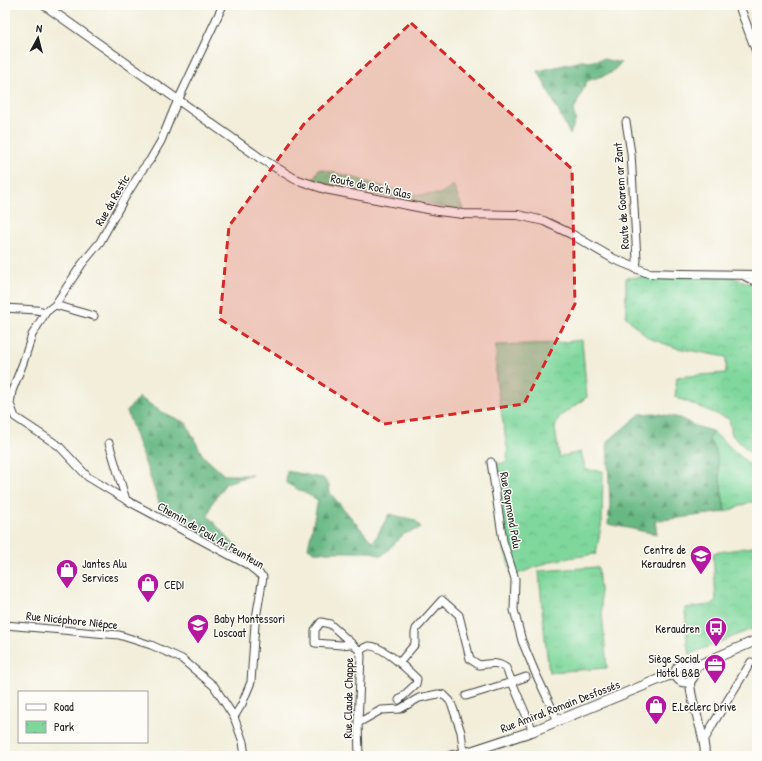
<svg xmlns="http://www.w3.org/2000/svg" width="762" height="761" viewBox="0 0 762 761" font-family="'Patrick Hand',sans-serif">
  <defs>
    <pattern id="grass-tufts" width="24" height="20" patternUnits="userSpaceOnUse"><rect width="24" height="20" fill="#7fd79c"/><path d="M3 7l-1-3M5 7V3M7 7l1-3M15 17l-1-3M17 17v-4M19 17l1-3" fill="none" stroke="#6db886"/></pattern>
    <pattern id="forest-firs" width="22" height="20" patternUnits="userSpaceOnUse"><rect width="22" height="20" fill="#67b884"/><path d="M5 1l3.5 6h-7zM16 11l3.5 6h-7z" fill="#54956b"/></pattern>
    <pattern id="park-crowns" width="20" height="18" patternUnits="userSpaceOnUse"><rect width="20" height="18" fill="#7fd79c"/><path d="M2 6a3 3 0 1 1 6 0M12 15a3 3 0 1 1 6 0" fill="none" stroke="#6db886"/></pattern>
  </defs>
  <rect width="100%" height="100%" fill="#fdfcf7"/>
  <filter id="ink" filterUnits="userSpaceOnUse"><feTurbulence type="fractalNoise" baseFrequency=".025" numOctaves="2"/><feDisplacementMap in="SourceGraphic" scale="8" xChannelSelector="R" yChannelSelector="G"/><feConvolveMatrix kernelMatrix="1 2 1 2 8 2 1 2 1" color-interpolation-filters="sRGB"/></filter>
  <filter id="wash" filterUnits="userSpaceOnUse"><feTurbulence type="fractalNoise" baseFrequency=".012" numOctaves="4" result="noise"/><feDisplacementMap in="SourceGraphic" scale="16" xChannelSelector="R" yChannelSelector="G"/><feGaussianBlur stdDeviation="0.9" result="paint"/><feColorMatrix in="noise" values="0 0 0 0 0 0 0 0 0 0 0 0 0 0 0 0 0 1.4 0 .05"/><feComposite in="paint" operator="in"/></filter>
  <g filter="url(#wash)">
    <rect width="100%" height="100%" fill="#f2eeda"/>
    <path fill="url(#grass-tufts)" stroke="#4e7a5c" d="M319 169 348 176 393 190 420 195 440 194 453 185 463 209 447 208 339 187 313 180Z
      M712 431 757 471V502H750L725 512 718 469 709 440Z
      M598 567 607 668 549 672 543 621 539 571Z"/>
    <path fill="url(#forest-firs)" stroke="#426a50" d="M603 59 621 63 611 73 587 81 573 112 576 119 570 134 538 71 582 61 589 62Z
      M139 397 160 411 186 423 203 456 224 475H252L226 483 212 503 208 516 236 547 237 554 163 514 127 411Z
      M654 413 680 418 695 426 712 431 709 440 716 451 725 512 655 521 657 534 608 524 610 504 607 442 640 414Z
      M287 471 323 478 329 485 330 493 373 543 389 514 415 520 421 528 404 534 382 556 372 552H315L308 548 318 500 286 483Z"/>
    <path fill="url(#park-crowns)" stroke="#4e7a5c" d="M639 277H731L755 285 757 288V459L732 435 729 419 675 397 677 377 726 373V357L677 348 648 338 626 317V278Z
      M582 340 587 397 559 417 555 428 559 457 581 452 586 470 603 471 602 521 596 554 555 560 512 576 502 540 505 530 497 464 506 462 508 452 496 380V345L557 343Z
      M757 546V627L690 654 687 643 685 608 710 605 716 602 713 553Z"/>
  </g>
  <g filter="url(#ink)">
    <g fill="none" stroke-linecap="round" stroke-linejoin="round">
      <g stroke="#3c3c38" stroke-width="9">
        <path id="minor" d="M626 122 631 153 636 242 637 260 636 269
          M55 305 94 316
          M5 308 36 310 46 312 55 305 82 264 100 242 124 199 142 170 150 160 161 141 174 109 223 5
          M46 312 32 335 23 363 12 391 10 404 15 417 59 446 88 477 126 500 248 565 263 577 255 624 251 682 242 704 234 717
          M109 443 126 500
          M491 462 503 541 515 579 514 610 522 641 535 672 558 721
          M5 625 119 635 151 645 182 659 214 686 234 717 243 742 245 756
          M351 644 341 645 315 643V630L321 622 330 624 360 651 361 656 358 723 359 756
          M360 651C362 649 365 647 368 646 381 644 408 670 417 679L416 684 399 700
          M400 662 415 644V633L416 629 442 600 459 615 470 659 479 665C489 664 497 661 506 668L533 731
          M466 696 512 682 526 677
          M358 723 381 710 400 709 419 698 438 694 444 695 450 701 453 708 461 732 463 747 469 756
          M704 741 713 724 751 662"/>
      </g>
      <g stroke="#3c3c38" stroke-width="10">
        <path id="tertiary" d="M44 5 260 158 295 179 325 189 438 211 463 214 518 215 544 221 571 234 614 259 648 273 682 274 757 275
          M739 5 757 53
          M745 276 757 282
          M690 681C690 706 705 729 705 756"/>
      </g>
      <g stroke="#3c3c38" stroke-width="11">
        <path id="secondary" d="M676 673a9 9 0 1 1 18 0a9 9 0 1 1-18 0Z
          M692 668 757 640
          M451 756 466 753 533 731 667 676 677 674"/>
      </g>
      <use href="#minor" stroke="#fff" stroke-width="7"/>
      <use href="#tertiary" stroke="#fff" stroke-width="8"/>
      <use href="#secondary" stroke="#fff" stroke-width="9"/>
    </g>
  </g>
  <path fill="#d62828" fill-opacity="0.2" stroke="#d62828" stroke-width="3" stroke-dasharray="8 5" stroke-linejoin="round" d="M411 23 572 169 575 304 524 404 384 424 220 319 229 226 304 124Z"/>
  <defs>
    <g id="university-pin" transform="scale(1.15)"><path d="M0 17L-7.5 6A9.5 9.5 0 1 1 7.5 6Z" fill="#b5179e" stroke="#fdfcf7"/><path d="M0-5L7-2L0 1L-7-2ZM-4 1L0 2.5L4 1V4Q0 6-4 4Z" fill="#fff"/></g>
    <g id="shop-pin" transform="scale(1.15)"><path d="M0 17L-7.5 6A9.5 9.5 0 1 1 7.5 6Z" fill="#b5179e" stroke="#fdfcf7"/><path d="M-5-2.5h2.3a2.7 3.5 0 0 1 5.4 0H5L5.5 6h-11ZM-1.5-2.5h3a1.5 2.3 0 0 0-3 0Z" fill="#fff"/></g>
    <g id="school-pin" transform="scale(1.15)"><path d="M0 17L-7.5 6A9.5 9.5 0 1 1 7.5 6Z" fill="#b5179e" stroke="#fdfcf7"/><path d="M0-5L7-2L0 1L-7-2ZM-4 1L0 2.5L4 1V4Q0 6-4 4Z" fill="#fff"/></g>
    <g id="bus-pin" transform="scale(1.15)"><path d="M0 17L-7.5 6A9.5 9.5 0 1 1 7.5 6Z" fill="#b5179e" stroke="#fdfcf7"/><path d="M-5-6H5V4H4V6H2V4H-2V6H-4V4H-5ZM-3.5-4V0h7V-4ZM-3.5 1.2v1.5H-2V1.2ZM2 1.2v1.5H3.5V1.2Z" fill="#fff"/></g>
    <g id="office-pin" transform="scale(1.15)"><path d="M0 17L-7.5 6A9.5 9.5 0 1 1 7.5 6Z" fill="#b5179e" stroke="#fdfcf7"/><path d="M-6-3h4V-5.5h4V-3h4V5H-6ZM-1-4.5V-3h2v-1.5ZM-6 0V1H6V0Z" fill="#fff"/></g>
  </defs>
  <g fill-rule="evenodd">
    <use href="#university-pin" x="701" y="556"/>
    <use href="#shop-pin" x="67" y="570"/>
    <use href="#shop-pin" x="148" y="584"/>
    <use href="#school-pin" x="198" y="625"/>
    <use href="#bus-pin" x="716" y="628"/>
    <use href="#office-pin" x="715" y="665"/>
    <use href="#shop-pin" x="656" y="706"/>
  </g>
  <g text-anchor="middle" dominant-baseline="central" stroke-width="3" stroke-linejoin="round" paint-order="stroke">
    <g font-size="12" fill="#1c1c1c" stroke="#fdfcf7">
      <text transform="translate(371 186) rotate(12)">Route de Roc'h Glas</text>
      <text transform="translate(621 196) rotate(-94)">Route de Goarem ar Zant</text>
      <text transform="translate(112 200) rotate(-60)">Rue du Restic</text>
      <text transform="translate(511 510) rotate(80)">Rue Raymond Palu</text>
      <text transform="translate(211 535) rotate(30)">Chemin de Poul Ar Feunteun</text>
      <text transform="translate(72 620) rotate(6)">Rue Nicéphore Niépce</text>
      <text transform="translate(348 698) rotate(-89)">Rue Claude Chappe</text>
      <text transform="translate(560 706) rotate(-21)">Rue Amiral Romain Desfossés</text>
    </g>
    <g font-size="12" fill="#1c1c1c" stroke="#fdfcf7" text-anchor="start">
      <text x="686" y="549" text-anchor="end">Centre de<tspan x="686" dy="14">Keraudren</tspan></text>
      <text x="82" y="563">Jantes Alu<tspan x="82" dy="14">Services</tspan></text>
      <text x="164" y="584">CEDI</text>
      <text x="214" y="618">Baby Montessori<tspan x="214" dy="14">Loscoat</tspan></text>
      <text x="700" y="628" text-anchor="end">Keraudren</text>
      <text x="700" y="658" text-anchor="end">Siège Social<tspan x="700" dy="14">Hotel B&amp;B</tspan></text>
      <text x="672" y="706">E.Leclerc Drive</text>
    </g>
  </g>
  <rect width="762" height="761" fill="none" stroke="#fdfcf7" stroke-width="20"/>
  <rect x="18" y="691" width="130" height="52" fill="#fdfcf7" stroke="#a3a29f"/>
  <rect x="26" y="704" width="20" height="6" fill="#ffffff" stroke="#a3a29f"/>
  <text x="54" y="711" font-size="12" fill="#1c1c1c">Road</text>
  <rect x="26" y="721" width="20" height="12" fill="url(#park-crowns)" stroke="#a3a29f"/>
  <text x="54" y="731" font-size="12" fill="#1c1c1c">Park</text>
  <g transform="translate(38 38) rotate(7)" stroke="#fdfcf7" stroke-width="3" paint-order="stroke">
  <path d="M0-3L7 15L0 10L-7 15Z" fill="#1c1c1c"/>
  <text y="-6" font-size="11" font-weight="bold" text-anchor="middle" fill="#1c1c1c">N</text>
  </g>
</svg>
